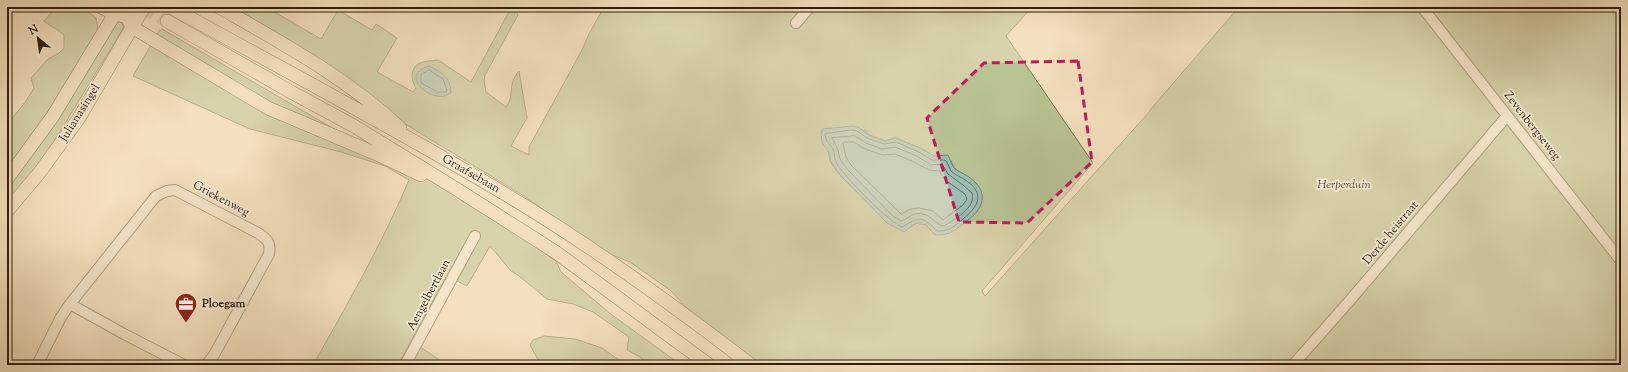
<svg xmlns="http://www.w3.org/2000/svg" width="1628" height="372" viewBox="0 0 1628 372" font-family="'Sorts Mill Goudy',serif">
  <rect width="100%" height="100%" fill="#f3e0be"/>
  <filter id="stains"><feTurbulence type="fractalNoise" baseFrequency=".005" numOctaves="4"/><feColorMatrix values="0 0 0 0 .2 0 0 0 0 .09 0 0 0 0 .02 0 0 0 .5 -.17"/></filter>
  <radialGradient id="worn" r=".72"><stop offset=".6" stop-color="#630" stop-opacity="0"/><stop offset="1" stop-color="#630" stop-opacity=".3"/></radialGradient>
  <path fill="#b8c394" stroke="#74704e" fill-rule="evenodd" d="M56 7H82L96 18 98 30 54 105 7 171V125L26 101 34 88 31 78 48 59 59 53 64 48V35C58 29 51 27 44 21Z
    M233 7H266L321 39 338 10 372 30 376 24 397 38 377 72 413 92 416 88C411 81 410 69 418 64 423 61 432 61 438 60L471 82 511 8 516 11 518 15 485 75 484 81 486 92 506 107C516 93 506 87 519 71L527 118 511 146 529 155V147L582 50 588 36 604 7H804L800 26 816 7H1032L1006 36 1093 163 982 291 985 296 1150 111V110L1239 7H1621V365H759L692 313 670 290 630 262 604 252 524 196 418 132 385 111 281 35ZM865 130 869 135 885 141 896 138 920 148 934 156 940 155 951 161 954 168 976 183 935 235 926 225 916 223 911 226 840 175C837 171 832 166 830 160 828 151 829 150 822 143Z
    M118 19 124 27 37 169 7 203V186L42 141Z
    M162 29 329 126 436 183 517 234 556 261 561 272 612 315 681 365H649L640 357 627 350 629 337 593 312 573 304 547 299 519 276 511 271 490 246 467 286 455 280 451 273 446 277 398 365H313C347 305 382 244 409 180L385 166 341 152 250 129 133 76 159 31Z
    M544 336 575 339 602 348 626 365H541L530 345 533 340Z
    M420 347 447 365H411Z"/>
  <path fill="#9bbdb3" stroke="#707d6f" d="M429 66C442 73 450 76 451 92 438 108 395 76 429 66Z
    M853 126 858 127 869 135 885 141 895 138 920 148 934 156 948 155C950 159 952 166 955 169 959 172 965 174 969 177 988 191 986 206 968 220 956 229 951 236 935 235L926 225 916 223 904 232 887 223 840 175 830 160V153L822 143 821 133 823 129Z"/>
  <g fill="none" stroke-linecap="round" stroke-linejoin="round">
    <path stroke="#656e5e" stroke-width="1" d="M429 70 443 79 447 90 446 92H438L421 83V75Z
      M852 130 857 131 867 138 884 144 896 142 919 152 932 160H945C948 163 949 167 951 171 954 174 960 177 964 179 984 192 981 204 964 218 956 225 949 232 937 231 924 217 919 215 903 227 890 224 845 177 837 164 834 159 835 154 833 149 829 143 825 141 825 134Z
      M855 136 866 143 882 149 895 147 917 156 931 165 942 164 948 174 963 185 972 193C977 207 954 220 944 226 935 226 931 211 915 214 910 215 906 220 901 221L893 216 847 169 840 159 838 150 832 138Z
      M844 142H854L863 148 882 155 895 154 914 162 929 170 939 171 945 180 965 194 967 199 963 205 943 220 933 211 919 208 911 209 901 214 851 165 846 157 843 144Z"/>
    <path stroke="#ccb99a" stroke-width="13" stroke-dasharray="13 6" stroke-linecap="butt" d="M143 7 167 21"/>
    <g stroke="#604e36" stroke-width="12">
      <path id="minor" d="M1422 7 1621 261
        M796 23 810 7
        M70 304 124 334 184 365
        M37 365 61 317 70 304 156 196 167 191 175 190 258 233C267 239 271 242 269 254L214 355 206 365
        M405 365 475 236
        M1293 365 1352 298 1507 116"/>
    </g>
    <g stroke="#2f1e09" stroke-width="14">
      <path id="major" d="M101 7 115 14 123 16
        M129 7 127 17 132 27 268 108 379 155 421 175
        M219 7C282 43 347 78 400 128
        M174 9C284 70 397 129 505 194 591 245 672 304 751 365
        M167 21 291 92 354 126 458 190 557 253 709 365
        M7 179 53 116 119 7
        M7 211 40 172 79 118 144 7"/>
    </g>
    <use href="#minor" stroke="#f7ebd5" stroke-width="10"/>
    <use href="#major" stroke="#f3e0be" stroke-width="13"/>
  </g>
  <path d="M0 0H1628V372H0ZM1078 61 1092 162 1027 223 959 222 927 118 984 63Z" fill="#f3e0be" fill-opacity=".55" fill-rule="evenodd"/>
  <path fill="none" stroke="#c2185b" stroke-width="3" stroke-dasharray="8 5" stroke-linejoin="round" d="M1078 61 1092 162 1027 223 959 222 927 118 984 63Z"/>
  <defs>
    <g id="office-pin" transform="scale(1.15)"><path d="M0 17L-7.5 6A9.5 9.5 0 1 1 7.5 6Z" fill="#8f2418" stroke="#f7ebd5"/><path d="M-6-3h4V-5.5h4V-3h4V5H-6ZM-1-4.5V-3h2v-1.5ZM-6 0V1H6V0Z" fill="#fff"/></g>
  </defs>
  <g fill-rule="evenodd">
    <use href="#office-pin" x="186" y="304"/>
  </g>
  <g text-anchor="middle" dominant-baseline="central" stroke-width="3.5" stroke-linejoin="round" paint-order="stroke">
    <g font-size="12" fill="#2f1e09" stroke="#f7ebd5">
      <text transform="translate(80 113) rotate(-58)">Julianasingel</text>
      <text transform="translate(1532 126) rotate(52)">Zevenbergseweg</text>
      <text transform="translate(471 174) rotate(30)">Graafsebaan</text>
      <text transform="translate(221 199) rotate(28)">Griekenweg</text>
      <text transform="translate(1391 233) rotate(-50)">Derde heistraat</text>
      <text transform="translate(429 295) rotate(-62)">Aengelbertlaan</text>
    </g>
    <g font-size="12" font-style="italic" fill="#585033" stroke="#f7ebd5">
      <text x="1344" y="185">Herperduin</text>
    </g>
    <g font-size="12" font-weight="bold" fill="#2f1e09" stroke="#f7ebd5" text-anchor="start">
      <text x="202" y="304">Ploegam</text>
    </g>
  </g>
  <rect width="1628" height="372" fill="none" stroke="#f3e0be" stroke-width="24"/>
  <rect x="8" y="8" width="1612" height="356" fill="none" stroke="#2f1e09" stroke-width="2"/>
  <rect x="12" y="12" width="1604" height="348" fill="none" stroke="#2f1e09"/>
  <g transform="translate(38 38) rotate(331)" stroke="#f7ebd5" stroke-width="3" paint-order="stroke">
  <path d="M0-3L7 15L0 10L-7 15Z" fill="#2f1e09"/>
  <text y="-6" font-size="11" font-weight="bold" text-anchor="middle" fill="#2f1e09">N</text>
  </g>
  <rect width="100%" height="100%" filter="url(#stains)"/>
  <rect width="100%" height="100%" fill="url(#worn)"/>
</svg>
